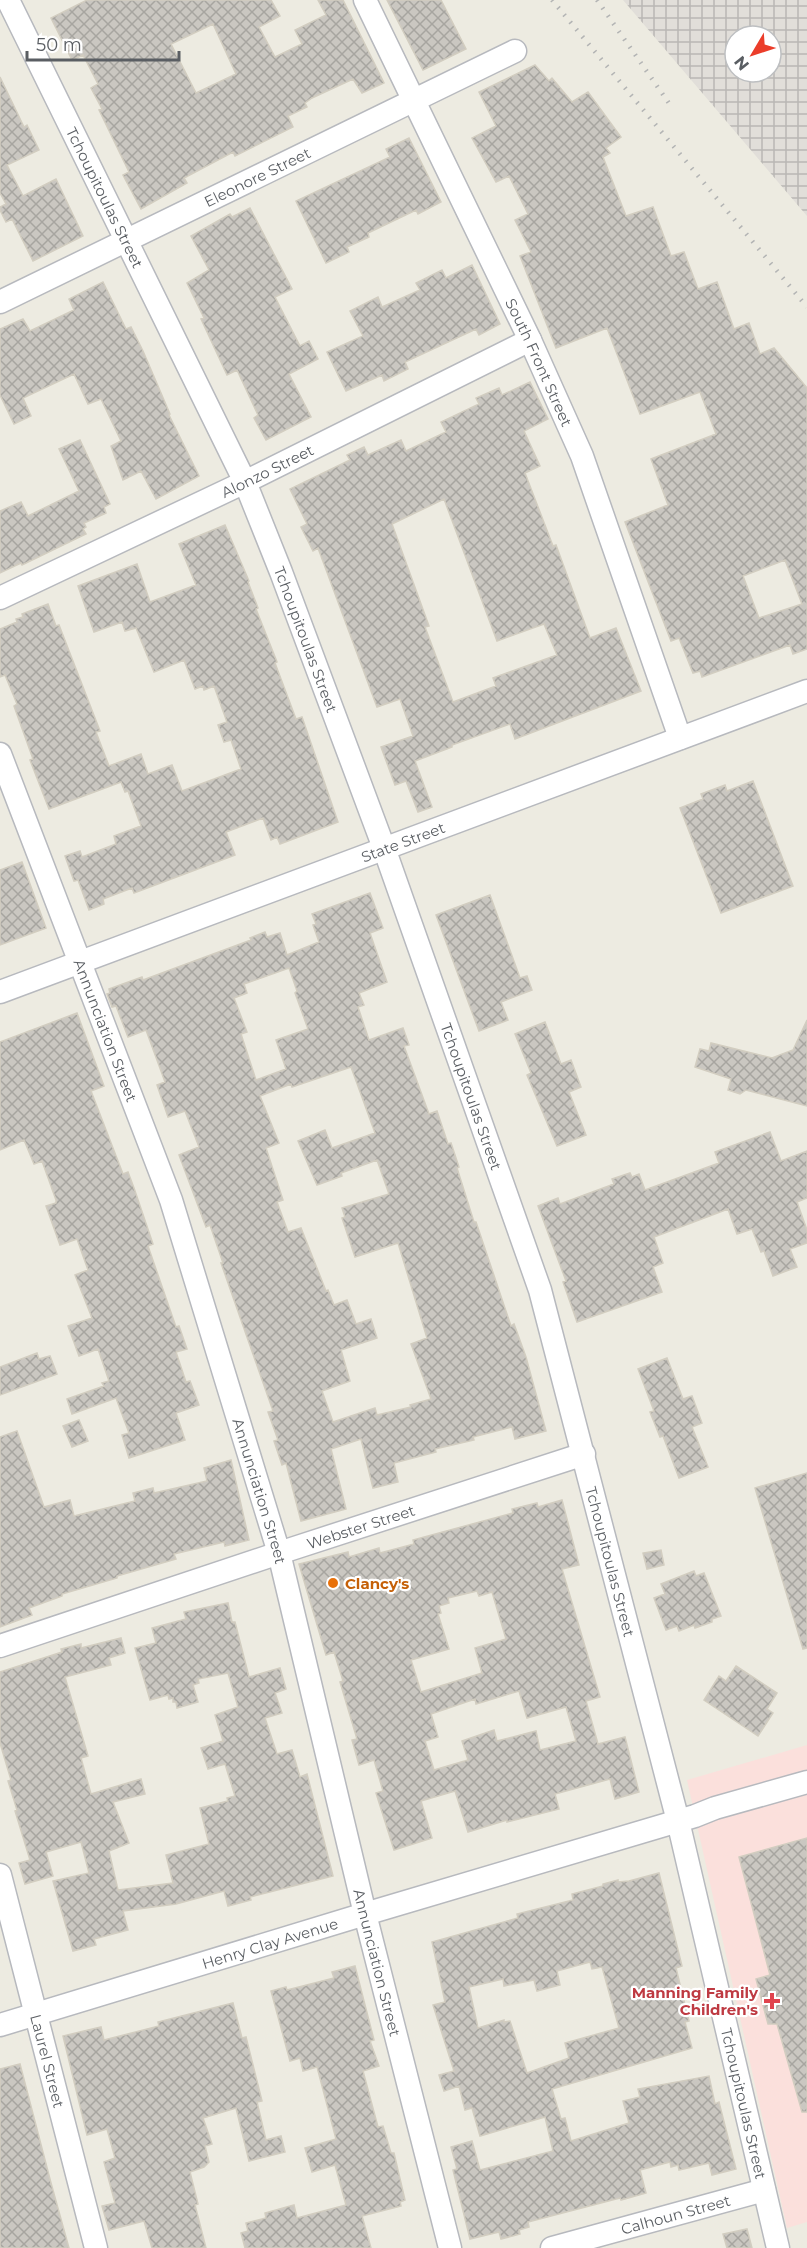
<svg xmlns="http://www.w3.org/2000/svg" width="807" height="2248" viewBox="0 0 807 2248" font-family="Montserrat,sans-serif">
  <defs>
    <pattern id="industrial-grid" width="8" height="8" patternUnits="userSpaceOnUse" patternTransform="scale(1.5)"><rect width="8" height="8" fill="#e1ded9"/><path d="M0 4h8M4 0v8" fill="none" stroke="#b9b7b4"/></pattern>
    <pattern id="building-cross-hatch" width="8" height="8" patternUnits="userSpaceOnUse" patternTransform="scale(1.5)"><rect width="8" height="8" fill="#cac7c1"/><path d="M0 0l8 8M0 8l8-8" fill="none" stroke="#a7a5a0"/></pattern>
  </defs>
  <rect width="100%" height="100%" fill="#edebe1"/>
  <path fill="url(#industrial-grid)" fill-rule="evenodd" d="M623 0H807V216ZM735 36H771V72H735Z"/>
  <path fill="#fbe0dc" d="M807 1745V2222L787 2228 687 1780Z"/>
  <path fill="url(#building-cross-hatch)" stroke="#d2cdc0" stroke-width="1.5" fill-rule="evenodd" d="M87 0H271L280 16 259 27 275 57 302 44 295 30 326 15 318 0H343L384 83 362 93 353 79 312 98 305 103 307 107 288 116 293 127 235 156 233 152 184 178 187 183 141 209 123 175 129 172 99 110 102 109 91 88 98 84 83 55 72 60 51 18ZM213 24 236 74 196 93 171 44Z
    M387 0H441L466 49 423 70Z
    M535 65 549 81 552 78 572 102 588 92 621 137 606 148 610 153 603 157 626 216 653 207 671 256 684 252 698 289 717 282 734 329 749 323 760 354 774 348 807 388V649L793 654 790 645 702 677 700 671 693 673 679 638 671 641 625 522 668 505 651 459 716 434 700 392 640 414 607 328 556 348 520 256 531 252 515 220 528 214 509 176 496 182 472 138 496 126 479 92ZM785 560 802 604 759 618 743 576Z
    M0 77 24 127 27 125 39 150 7 165 23 196 56 179 83 236 33 261 12 219 6 222 0 210V207L6 204 0 193Z
    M409 138 441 202 418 214 416 210 368 233 369 237 347 247 349 252 326 263 296 201 390 157 386 149Z
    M250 208 292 289 275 297 300 346 309 341 318 359 289 374 311 417 266 440 254 418 258 415 237 370 227 375 201 319 204 318 187 283 209 270 191 236 230 214 232 217Z
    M472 265 500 324 479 335 476 329 405 362 408 369 384 381 382 375 346 391 327 352 363 336 350 311 378 297 382 307 420 290 416 283 442 270 446 278Z
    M103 282 126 329 131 327 143 351 170 414 169 415 199 476 156 499 141 471 123 480 111 446 121 441 101 399 88 404 74 374 23 398 31 416 14 424 0 395V329L23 319 30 331 74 310 69 299Z
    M530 382 548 419 524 431 540 466 525 473 553 546 556 545 590 638 616 628 641 691 515 739 510 724 452 745V747L415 761 432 807 418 812 406 781 395 785 381 747 413 736 400 699 377 707 318 548 313 551 301 527 307 524 290 489 350 460 347 455 364 447 368 455 401 440 406 451 446 432 441 422 479 404 476 398 499 388 502 395ZM444 499 497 641 544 624 557 655 493 678 496 686 453 702 428 635 425 627 429 626 392 524Z
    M80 440 110 504 104 507 106 513 84 523 86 527 83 529 86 534 22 565 21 563 0 573V511L21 502 28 516 79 491 59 449Z
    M225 525 249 581 248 582 258 608 256 609 277 662 275 663 296 719 302 717 338 822 280 844 277 837 271 840 263 818 226 832 235 855 134 893 132 888 103 899 104 904 89 910 78 880 74 881 65 856 80 851 82 857 116 844 114 836 141 826 128 791 125 792 121 782 49 809 30 760 33 759 14 706 17 704 5 675 0 677V629L17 622 16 619 23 617 22 614 48 604 56 626 59 625 100 731 96 732 109 766 141 754 148 774 172 765 182 791 241 769 231 740 224 742 218 725 227 722 214 686 204 690 203 686 195 689 184 660 154 672 136 628 125 631 122 622 94 632 78 586 137 564 150 602 196 585 179 544Z
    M753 781 793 886 721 913 680 808 703 799 701 794 725 785 727 791Z
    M22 862 46 928 0 945V870Z
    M370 893 383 928 370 933 387 982 359 993 364 1005 358 1007 369 1040 403 1028 409 1045 404 1046 429 1114 437 1111 448 1144 451 1143 459 1167 457 1168 474 1222H476L511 1326 514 1324 526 1357 546 1431 515 1439 512 1427 473 1437 474 1440 435 1449 436 1452 394 1463 398 1482 373 1488 361 1439 331 1449 346 1509 301 1521 286 1463 282 1465 274 1441 278 1440 268 1412 273 1411 221 1263H223L210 1225 206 1227 179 1155 199 1147 185 1111 168 1117 157 1085 165 1082 146 1030 128 1037 116 1006 112 1007 107 994 110 993 109 989 142 977 143 980 251 940 250 938 265 932 267 937 280 933 287 955 319 942 313 925 316 924 312 914ZM289 968 297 991 295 993 308 1029 276 1040 286 1069 256 1080 241 1034 247 1032 234 998 247 993 244 984ZM351 1067 375 1133 332 1148 325 1130 298 1141 317 1185 342 1176 341 1173 377 1160 389 1194 342 1208 345 1217 342 1218 355 1257 398 1243 427 1338 411 1344 431 1399 410 1405 411 1407 377 1415 375 1408 333 1422 322 1391 350 1381 341 1350 377 1338 371 1319 356 1324 347 1300 334 1305 328 1290 326 1291 301 1228 288 1232 277 1202 283 1200 266 1148 279 1143 260 1096 291 1084 292 1087Z
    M490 895 520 978 527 976 532 990 501 1002 508 1020 479 1031 436 915Z
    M77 1013 104 1086 91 1091 123 1174 128 1172 134 1188 153 1244 148 1246 176 1327 179 1326 187 1349 176 1352 186 1382 190 1381 199 1405 176 1413 185 1440 129 1458 122 1435 129 1433 116 1398 72 1414 67 1399 104 1386 102 1383 109 1381 98 1349 79 1356 68 1326 92 1318 75 1275 88 1270 77 1239 60 1245 46 1206 56 1203V1200L42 1161 34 1164 24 1140 0 1150V1042Z
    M807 1020V1106L746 1090 740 1094 728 1090 731 1079 695 1067 700 1049 709 1051 711 1043 772 1058 793 1050Z
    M545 1022 561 1064 571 1060 581 1087 569 1092 586 1135 557 1146 527 1075 531 1073 515 1034Z
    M770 1132 781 1161 807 1151V1198L797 1202 807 1230V1243L790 1249 797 1267 773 1276 764 1251 761 1252 752 1229 737 1234 728 1209 654 1237 663 1263 653 1267 662 1292 577 1322 563 1282 566 1281 538 1206 558 1198 560 1204 614 1184 612 1179 630 1173 632 1177 639 1174 645 1190 719 1163 715 1152Z
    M37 1353 39 1359 50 1356 57 1374 0 1395V1367Z
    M667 1358 683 1399 692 1396 702 1423 692 1427 708 1467 679 1478 663 1436 660 1437 650 1412 654 1411 638 1369Z
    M79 1420 88 1441 72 1447 63 1426Z
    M17 1431 44 1507 70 1500 74 1516 135 1501 133 1493 153 1488 154 1493 207 1481 204 1468 231 1460 249 1540 225 1546 224 1542 174 1554 176 1559 117 1576V1578L62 1594V1596L29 1608 32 1615 0 1627V1437Z
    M807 1473V1648L803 1649 755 1488Z
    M562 1500 579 1565 562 1569 600 1697 586 1701 598 1744 625 1737 639 1792 615 1799 610 1779 555 1794 559 1809 507 1822V1820L468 1832 455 1791 421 1801 432 1838 394 1850 376 1793 383 1791 374 1760 359 1765 352 1740 357 1739 340 1682 343 1681 334 1652 326 1655 299 1564 348 1552 349 1557 379 1548 380 1553 414 1544 413 1540 513 1513 512 1509 537 1503 538 1507ZM477 1591 479 1596 492 1592 506 1639 475 1648 482 1673 421 1692 411 1660 449 1649 438 1614 441 1613 439 1606 449 1603 448 1598ZM519 1691 527 1718 566 1707 576 1741 540 1750 536 1731 497 1741 494 1730 462 1741 468 1760 434 1770 425 1741 438 1737 431 1714 475 1699 476 1704Z
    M661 1550 664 1565 647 1569 643 1553Z
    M694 1571 696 1576 704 1573 721 1616 712 1619V1622L695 1628 694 1625 679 1631 677 1626 666 1630 654 1598 665 1594 661 1584Z
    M228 1603 232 1622H235L249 1677 280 1668 286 1689 275 1693 282 1713 265 1718 277 1754 292 1750 300 1777 307 1774 333 1876 250 1897 251 1900 228 1906 224 1891 176 1904 123 1911 128 1930 94 1939 96 1945 73 1951 53 1881 89 1873 81 1842 46 1852 53 1876 25 1884 19 1863 30 1860 15 1811 17 1810 8 1781 11 1780 0 1743V1672L62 1652 61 1649 81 1644V1648L121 1638 125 1653 109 1658 111 1665 65 1677 88 1756 81 1758 91 1794 141 1779 145 1794 113 1802 129 1843 109 1851 118 1890 173 1883 166 1855 209 1844 200 1808 228 1801 227 1798 235 1796 225 1764 208 1769 201 1748 223 1741 215 1715 238 1707 228 1673 198 1679 199 1683 193 1685 198 1702 177 1708 176 1702H173V1698L169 1699 168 1695 150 1700 135 1648 156 1643 152 1628 186 1619 184 1612Z
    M736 1666 777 1693 767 1709 773 1713 758 1736 704 1700 719 1676 726 1681Z
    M807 1838V2112H802L777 2024H768L756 1979 770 1975 739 1857Z
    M659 1873 682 1966 676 1968 689 2021 685 2022 692 2048 552 2089 561 2119 565 2118 571 2141 629 2123 623 2101 640 2097 638 2089 709 2076 715 2104 719 2102 736 2169 712 2175 709 2163 679 2170 678 2165 671 2167 670 2162 640 2170 646 2193 621 2200 620 2198 528 2222 529 2227 519 2230 520 2234 501 2239 499 2232 470 2239 453 2170 457 2169 451 2147 472 2141 480 2170 553 2151 545 2117 480 2136 472 2108 465 2110 459 2086 444 2091 439 2075 454 2071 433 2005 445 2002 432 1942 518 1918 517 1914 573 1900 572 1894 603 1886V1884L618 1880V1882L629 1881ZM590 1962 592 1969 602 1967 619 2028 565 2043 569 2058 527 2073 510 2021 504 2022V2020L478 2028 469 1987 503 1979 504 1986 534 1980 537 1991 560 1985 557 1971Z
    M355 1966 374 2040 370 2041 379 2066 363 2071 378 2127 383 2126 391 2153H394L405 2200 400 2202 401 2206 362 2216 371 2248H245L241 2233 248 2231 246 2223 266 2218 265 2213 294 2205 297 2218 346 2205 335 2165 312 2172 305 2148 336 2139 317 2067 303 2071 300 2058 290 2061 271 1991 286 1987 287 1990 334 1978 332 1972Z
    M233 2003 242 2038 246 2037 262 2101 257 2102 266 2140 281 2136 285 2152 249 2161 236 2108 203 2118 212 2144 205 2146 209 2162 204 2167 190 2172 198 2204 195 2205 206 2248H152L144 2221 109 2230 102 2206 115 2203 104 2162 115 2158 107 2129 87 2135 63 2036 101 2027 104 2040 159 2026 158 2022Z
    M20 2064 51 2183 69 2248H0V2069Z
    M747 2229 752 2248H727L723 2234Z"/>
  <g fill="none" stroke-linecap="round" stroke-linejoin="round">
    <g stroke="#b7b9be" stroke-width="25">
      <g id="minor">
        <path id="s1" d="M8 0 245 482 281 572 384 848 540 1290 678 1821 778 2248"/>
        <path id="s2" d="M365 0 530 340 582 456 680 738"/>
        <path id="s3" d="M0 302 515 51"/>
        <path id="s4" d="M0 598 245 482 530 340"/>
        <path id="s5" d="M0 754 171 1200 279 1553 365 1914 450 2248"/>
        <path id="s6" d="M0 992 807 691"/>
        <path id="s7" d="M0 1646 279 1553 584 1454"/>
        <path id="s8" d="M0 1875 96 2248"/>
        <path id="s9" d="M0 2025 365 1914 695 1816 715 1808 807 1782"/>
        <path id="s10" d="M552 2248 764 2190"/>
      </g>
    </g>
    <use href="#minor" stroke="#fff" stroke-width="22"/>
    <path stroke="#b3b4b4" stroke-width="4.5" stroke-dasharray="1.5 8" stroke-linecap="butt" d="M552 0 807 307
      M597 0 673 109"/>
  </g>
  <circle fill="#e8710a" stroke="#fff" stroke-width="2" cx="333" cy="1583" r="6"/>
  <path fill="#e0444e" stroke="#fff" stroke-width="2" d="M769 1992h6v6h6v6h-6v6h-6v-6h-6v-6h6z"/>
  <g text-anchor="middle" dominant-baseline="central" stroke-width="4.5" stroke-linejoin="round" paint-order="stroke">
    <g font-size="15" fill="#5a5e63" stroke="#fff">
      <text stroke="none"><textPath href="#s3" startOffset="286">Eleonore Street</textPath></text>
      <text stroke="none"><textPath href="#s1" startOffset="220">Tchoupitoulas Street</textPath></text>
      <text stroke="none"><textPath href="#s2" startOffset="402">South Front Street</textPath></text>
      <text stroke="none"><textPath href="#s4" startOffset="296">Alonzo Street</textPath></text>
      <text stroke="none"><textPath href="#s1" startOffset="706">Tchoupitoulas Street</textPath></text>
      <text stroke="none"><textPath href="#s6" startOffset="430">State Street</textPath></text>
      <text stroke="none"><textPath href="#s5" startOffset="296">Annunciation Street</textPath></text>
      <text stroke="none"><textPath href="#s1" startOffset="1192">Tchoupitoulas Street</textPath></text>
      <text stroke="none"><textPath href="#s5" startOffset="782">Annunciation Street</textPath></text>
      <text stroke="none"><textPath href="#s7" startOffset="380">Webster Street</textPath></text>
      <text stroke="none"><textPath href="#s1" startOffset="1678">Tchoupitoulas Street</textPath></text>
      <text stroke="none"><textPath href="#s9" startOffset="282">Henry Clay Avenue</textPath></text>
      <text stroke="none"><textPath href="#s5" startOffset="1268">Annunciation Street</textPath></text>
      <text stroke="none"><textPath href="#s8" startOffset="192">Laurel Street</textPath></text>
      <text stroke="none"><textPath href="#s1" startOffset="2236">Tchoupitoulas Street</textPath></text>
      <text stroke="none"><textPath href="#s10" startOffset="128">Calhoun Street</textPath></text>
    </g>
    <g font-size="15" font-weight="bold" fill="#c56008" stroke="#fff" text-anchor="start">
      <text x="345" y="1583">Clancy's</text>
    </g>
    <g font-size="15" font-weight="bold" fill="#be3a42" stroke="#fff" text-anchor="end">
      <text x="758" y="1992">Manning Family<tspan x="758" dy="17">Children's</tspan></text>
    </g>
  </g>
  <g transform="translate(753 54) rotate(231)"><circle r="28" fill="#ffffff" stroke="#bdbfc1" stroke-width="1.5"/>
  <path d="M0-4.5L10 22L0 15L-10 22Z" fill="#eb3d2a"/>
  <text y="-9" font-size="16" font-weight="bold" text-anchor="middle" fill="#5a5e63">N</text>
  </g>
  <path d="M27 51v9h152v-9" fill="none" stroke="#5a5e63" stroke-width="3"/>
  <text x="36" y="51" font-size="18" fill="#5a5e63" stroke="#ffffff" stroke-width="4.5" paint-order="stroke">50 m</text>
</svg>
